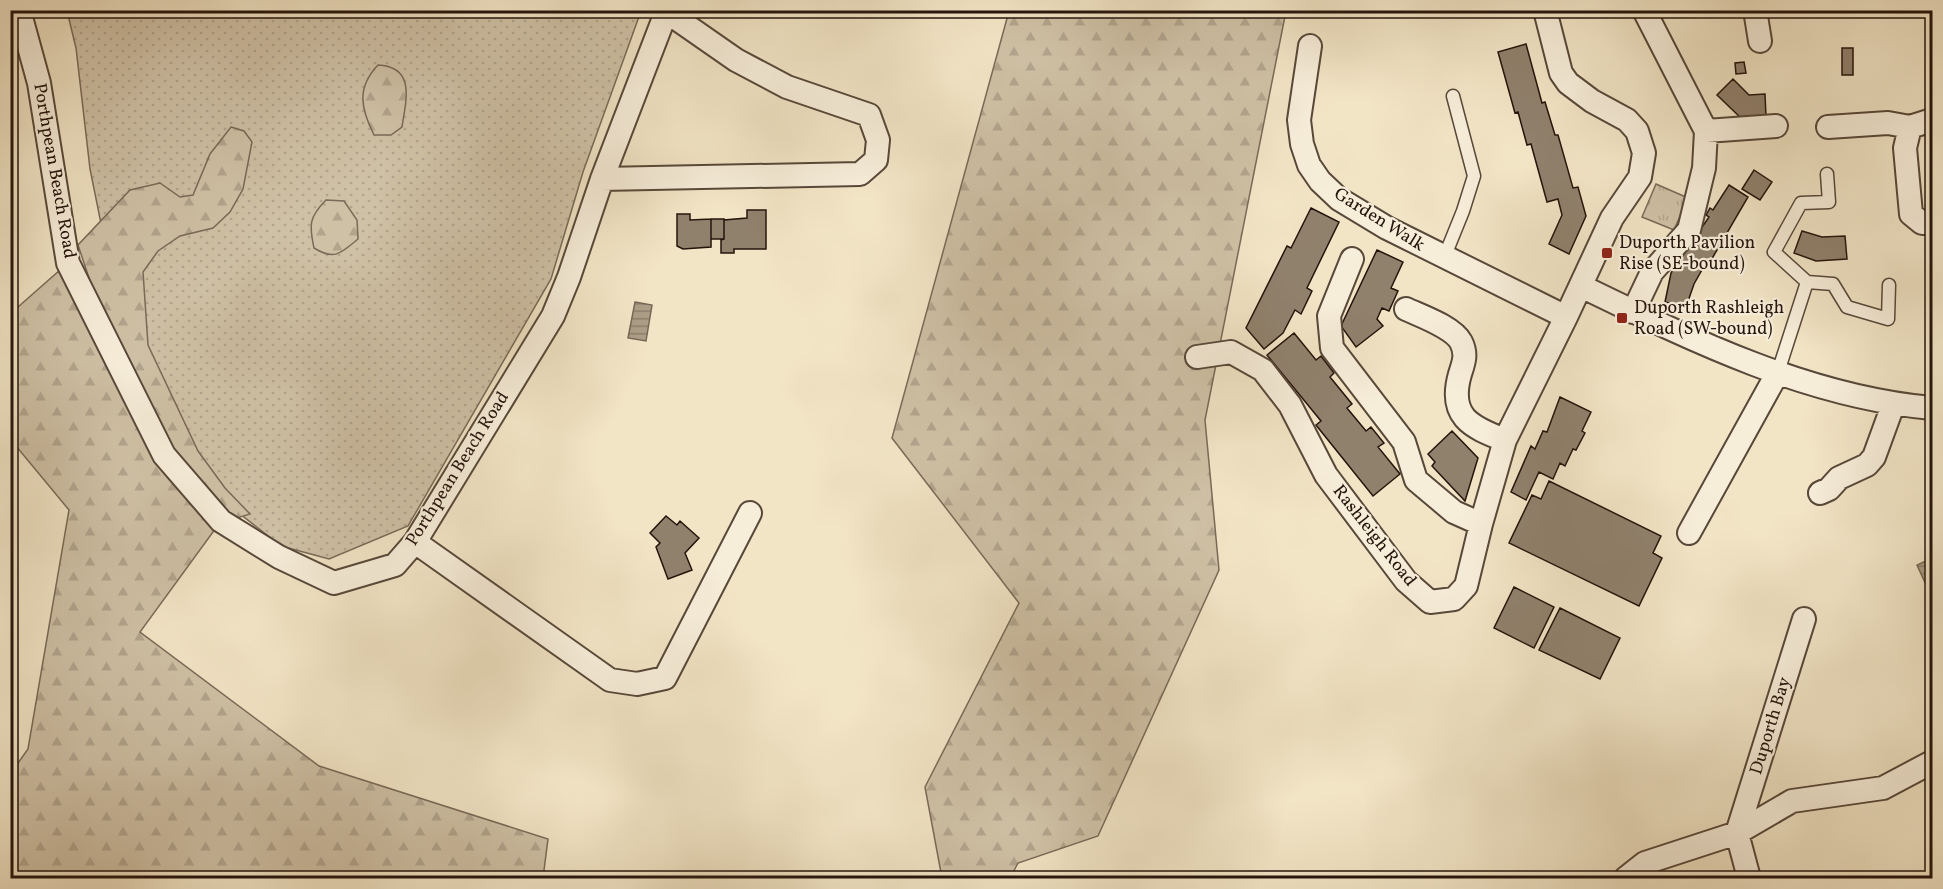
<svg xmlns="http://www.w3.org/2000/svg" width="1943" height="889" viewBox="0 0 1943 889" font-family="Vollkorn,serif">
  <defs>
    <pattern id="grass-dots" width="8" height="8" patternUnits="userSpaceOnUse" patternTransform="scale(1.5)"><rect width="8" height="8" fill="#cfc1a6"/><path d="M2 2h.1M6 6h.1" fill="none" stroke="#b2a58e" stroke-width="1.8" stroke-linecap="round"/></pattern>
    <pattern id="forest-firs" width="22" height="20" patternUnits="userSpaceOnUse" patternTransform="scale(1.5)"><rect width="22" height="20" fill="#cfc1a6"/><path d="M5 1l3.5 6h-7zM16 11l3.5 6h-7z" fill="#b2a58e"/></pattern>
    <pattern id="park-tufts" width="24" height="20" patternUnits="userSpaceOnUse" patternTransform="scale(1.5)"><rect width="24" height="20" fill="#cfc1a6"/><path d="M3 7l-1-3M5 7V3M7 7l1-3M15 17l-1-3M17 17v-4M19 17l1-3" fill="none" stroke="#b2a58e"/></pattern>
    <pattern id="water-rules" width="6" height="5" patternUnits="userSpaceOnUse" patternTransform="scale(1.5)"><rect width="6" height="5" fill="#ac9e87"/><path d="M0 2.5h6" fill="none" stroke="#8c806d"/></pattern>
  </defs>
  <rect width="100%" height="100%" fill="#f2e5c6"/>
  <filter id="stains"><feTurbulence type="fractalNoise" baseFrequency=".00333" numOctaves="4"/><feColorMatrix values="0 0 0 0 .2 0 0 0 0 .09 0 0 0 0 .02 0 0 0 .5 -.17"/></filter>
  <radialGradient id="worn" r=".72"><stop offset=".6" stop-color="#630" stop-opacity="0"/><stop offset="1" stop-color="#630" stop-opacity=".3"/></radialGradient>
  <path fill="url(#grass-dots)" stroke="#7a6a59" stroke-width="1.5" d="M67 11H641L583 172 551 279 408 526 329 559 281 546 226 503 180 442 115 293 90 169 76 48Z"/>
  <path fill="url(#forest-firs)" stroke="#7a6a59" stroke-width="1.5" d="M1009 11H1286L1205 420 1219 570 1098 836 1018 863 1010 878H942L925 787 1019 603 892 438Z
    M378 65C416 67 406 100 402 127L391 135H374C361 109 356 88 378 65Z
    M231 127 244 131 252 142 243 189 230 212 213 228 180 236 158 251 143 272 148 345 198 451 225 488 250 514 234 519 196 482 154 419 100 311 78 245 130 190 160 183 180 197 193 195 210 154Z
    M326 200 344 201 357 220 358 239C341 253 335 261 314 248 309 225 309 217 326 200Z
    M68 263 164 455 221 521 140 632 319 766 548 839 543 878H11V773L28 749 69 510 11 440 10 314Z"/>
  <path fill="url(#park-tufts)" stroke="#7a6a59" stroke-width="1.5" d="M1656 184 1688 198 1674 230 1642 217Z"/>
  <path fill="url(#water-rules)" stroke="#766756" stroke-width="1.5" d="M635 302 652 305 646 341 628 338Z
    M1930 559 1932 565V584L1927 587 1917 565Z"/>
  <path fill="#90816d" stroke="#25140c" stroke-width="1.5" d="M1526 44 1542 103 1545 102 1555 135H1558L1573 188 1578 187 1586 216 1569 254 1549 244 1562 215 1558 199 1547 202 1531 144 1527 145 1518 112 1515 113 1498 52Z
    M1842 48H1853V75H1842Z
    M1744 62 1746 73 1736 74 1735 63Z
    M1733 79 1749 95 1765 94 1766 117 1741 118 1717 95Z
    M1754 170 1772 182 1760 200 1742 189Z
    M1729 185 1748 197 1710 262 1707 261 1694 284 1686 307 1665 302 1671 273 1709 217 1706 215 1710 208 1713 210Z
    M1311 208 1339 222 1307 288 1312 291 1301 314 1295 310 1283 333 1264 349 1246 328 1287 246 1291 248Z
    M747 210H766V249H734V253H721V240L724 239V220L747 218Z
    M677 214H690V220L711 219V247L683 249 677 246Z
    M711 219H724V239H711Z
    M1802 231 1822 237 1845 236 1847 259 1816 261 1794 253Z
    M1377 250 1403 262 1391 288 1398 291 1389 311 1382 308 1377 319 1383 326 1356 347 1341 326Z
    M1294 333 1316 360 1321 356 1334 373 1330 377 1352 404 1347 408 1366 431 1371 427 1384 443 1378 447 1400 474 1373 496 1316 425 1321 421 1267 355Z
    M1560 397 1591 412 1582 431 1585 433 1576 450 1573 449 1565 466 1560 463 1553 479 1539 472 1526 500 1511 492 1531 446 1535 449 1543 431 1547 432Z
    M1452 431 1478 458 1465 501 1432 466 1435 462 1428 454Z
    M1549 481 1661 536 1653 553 1662 558 1639 606 1509 543 1532 495 1541 499Z
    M666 516 677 525 680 521 699 538 685 553 692 570 668 579 656 547 660 543 650 533Z
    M1514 587 1554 607 1534 648 1494 628Z
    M1560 608 1620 638 1600 679 1539 650Z"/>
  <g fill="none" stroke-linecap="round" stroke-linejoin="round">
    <g stroke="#58483a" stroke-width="15">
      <path id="service" d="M1444 258 1463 211 1474 176 1453 96
        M1807 282 1774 252 1801 203 1829 202 1827 174
        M1778 372 1807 282 1833 284 1847 307 1888 319 1889 285"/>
    </g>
    <g stroke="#58483a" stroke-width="26">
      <path id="minor" d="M19 10 39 83 68 263 164 455 221 521 279 557 334 583 395 565 415 542 553 316 569 277 602 179 667 10
        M1755 10 1760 41
        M1310 46 1299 120 1302 144 1309 165 1320 181 1339 199 1387 228 1566 317
        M1932 120 1910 127 1905 148 1911 214 1922 223H1932
        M1828 127 1888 123 1910 127
        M1706 131 1776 126
        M602 179 860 174 876 160 878 140 869 115 787 87 736 60 667 12
        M1352 259 1329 316 1332 348 1404 442 1416 480 1454 512 1481 524
        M1581 286C1692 340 1808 397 1932 408
        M1406 309C1421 316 1453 327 1461 342 1467 354 1464 362 1460 374 1448 416 1470 427 1505 440
        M1633 312 1652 272 1689 230 1704 168 1706 131 1644 10
        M1197 357 1231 352 1263 370 1290 405 1326 475 1406 581 1430 602 1454 599 1466 586 1481 524 1505 440 1566 317 1612 218 1640 177 1644 153 1637 131 1627 120 1592 101 1568 83 1561 73 1545 10
        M1820 493 1829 489 1839 478 1867 465 1874 457 1893 405
        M1689 533 1778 372
        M415 542 610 680 637 684 665 678 750 513
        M1626 878 1645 863 1737 833 1792 801 1883 788 1932 762
        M1749 878 1737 833 1804 619"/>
    </g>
    <use href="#service" stroke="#f7eeda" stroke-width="12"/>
    <use href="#minor" stroke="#f7eeda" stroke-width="22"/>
  </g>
  <g fill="#8f2418" stroke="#f7eeda" stroke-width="2">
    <rect x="1601" y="247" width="12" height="12" rx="3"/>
    <rect x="1616" y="312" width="12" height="12" rx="3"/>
  </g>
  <g text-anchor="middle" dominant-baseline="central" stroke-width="4.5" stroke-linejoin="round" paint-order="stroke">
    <g font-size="18" fill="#25140c" stroke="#f7eeda">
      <text transform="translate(54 171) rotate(80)">Porthpean Beach Road</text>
      <text transform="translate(1379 220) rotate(32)">Garden Walk</text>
      <text transform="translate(458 469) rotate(-58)">Porthpean Beach Road</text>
      <text transform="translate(1374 536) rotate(52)">Rashleigh Road</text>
      <text transform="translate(1771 726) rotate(-73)">Duporth Bay</text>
    </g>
    <g font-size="18" fill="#25140c" stroke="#f7eeda" text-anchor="start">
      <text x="1619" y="243">Duporth Pavilion<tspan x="1619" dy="21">Rise (SE-bound)</tspan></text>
      <text x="1634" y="308">Duporth Rashleigh<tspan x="1634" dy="21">Road (SW-bound)</tspan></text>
    </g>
  </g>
  <rect width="1943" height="889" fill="none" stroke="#f2e5c6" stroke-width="36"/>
  <rect x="12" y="12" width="1919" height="865" fill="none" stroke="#25140c" stroke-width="3"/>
  <rect x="18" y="18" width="1907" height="853" fill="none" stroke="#25140c" stroke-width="1.5"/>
  <rect width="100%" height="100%" filter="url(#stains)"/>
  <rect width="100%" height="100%" fill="url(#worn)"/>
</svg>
